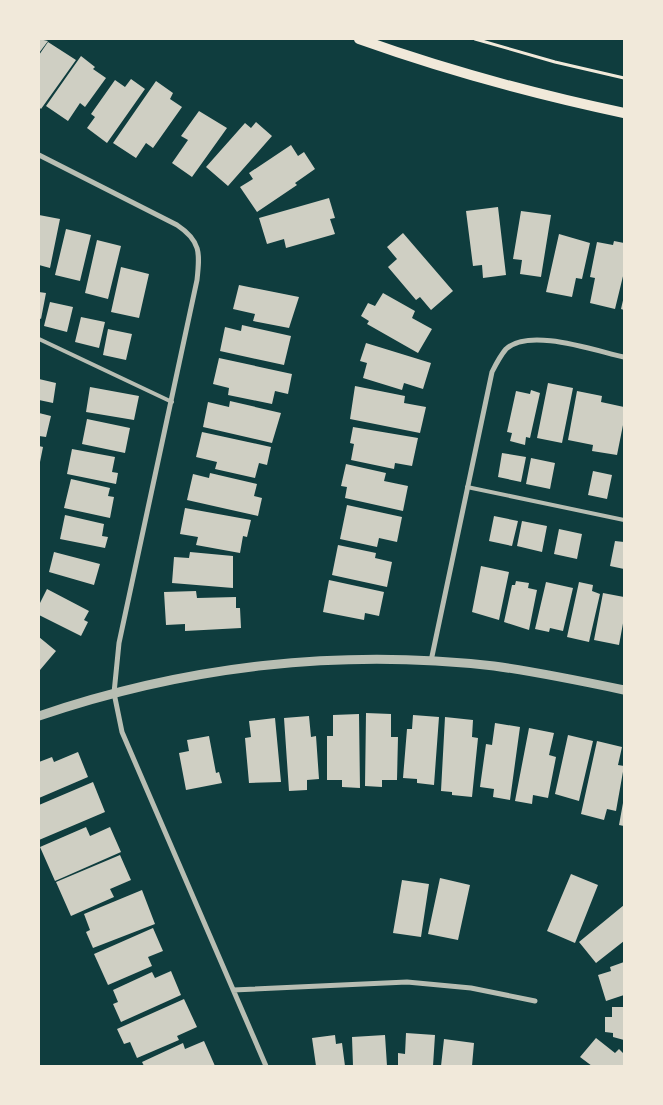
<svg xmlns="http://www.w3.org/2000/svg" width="663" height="1105" viewBox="0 0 663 1105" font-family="'PT Sans Narrow',sans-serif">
  <rect width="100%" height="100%" fill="#0f3d3e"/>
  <path fill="#cfcfc3" d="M39 39 48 41 39 53Z
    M48 42 76 60 41 109 39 107V55Z
    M81 56 95 67 93 69 106 78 85 107 80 103 68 121 46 106Z
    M131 79 145 89 107 143 87 128 95 117 91 114 115 80 125 87Z
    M156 81 173 93 170 99 182 107 153 148 146 143 136 158 113 143Z
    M199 111 227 128 192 177 172 163 188 140 181 136Z
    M256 122 272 136 228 186 206 167 245 123 251 128Z
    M291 145 298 156 304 152 315 169 295 183 297 185 257 212 240 187 253 179 249 173Z
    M329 198 335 218 330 219 335 234 286 248 284 239 267 244 259 218Z
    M498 207 506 275 483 278 482 265 473 266 466 211Z
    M521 211 551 215 541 277 520 274 522 260 513 259Z
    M39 215 60 219 50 268 39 265Z
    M66 229 91 235 80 281 55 275Z
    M403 233 453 291 431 310 420 297 416 300 388 267 397 259 387 247Z
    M559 234 590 243 582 279 576 278 572 297 546 292Z
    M97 240 121 246 108 299 85 293Z
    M614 241 624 243V272L615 309 590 303 595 278 590 277 597 242 613 245Z
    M121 267 149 274 139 318 111 312Z
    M239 285 299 297 289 328 253 321 255 314 233 309Z
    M39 292 46 293 41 319 39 318Z
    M383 293 415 311 412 318 432 329 418 353 367 324 369 321 361 316 368 303 375 306Z
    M624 296V310L621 309Z
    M50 302 73 307 67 332 44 326Z
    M81 317 105 322 99 348 75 342Z
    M242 325 291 336 284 365 220 351 225 327 241 331Z
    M108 329 132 334 126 360 103 355Z
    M366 343 431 363 423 389 404 383 402 390 363 378 367 363 360 361Z
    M219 358 292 374 288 394 275 391 272 404 228 395 229 388 213 384Z
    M39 379 56 383 53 403 39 400Z
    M548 383 573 388 562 443 537 438Z
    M355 386 405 396 404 403 426 407 420 433 350 419Z
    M90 387 139 396 134 420 86 412Z
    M531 390 540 393 530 438 526 437 525 445 510 441 512 433 507 432 516 391 530 394Z
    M577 391 602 396 601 402 624 407V420L617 455 592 451 593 445 568 440Z
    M230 401 281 413 272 443 203 427 208 402 229 407Z
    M39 413 51 416 46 437 39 436Z
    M87 419 130 428 125 453 82 444Z
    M353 427 418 438 412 466 395 463 394 469 351 460 354 444 350 443Z
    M202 432 271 447 267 465 259 463 255 478 215 469 217 462 196 457Z
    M39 446 43 447 40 462H39Z
    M72 449 115 457 112 472 118 473 116 484 67 474Z
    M502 453 526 457 521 482 498 477Z
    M531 458 555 463 550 489 526 484Z
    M346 464 386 473 384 481 408 486 403 511 345 498 347 487 341 486Z
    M593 471 612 475 607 499 588 495Z
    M210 473 257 484 254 496 262 498 258 516 187 500 193 474 209 478Z
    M71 479 110 488 108 496 114 497 110 518 64 508Z
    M347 505 402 517 397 542 379 538 377 547 340 539Z
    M185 508 251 520 247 537 243 536 240 553 196 545 198 537 180 534Z
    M65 515 104 524 102 536 108 537 105 548 60 539Z
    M494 516 518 521 512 546 489 541Z
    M522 521 547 526 542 552 517 546Z
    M559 529 582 534 577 559 554 554Z
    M615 541 624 542V569L610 566Z
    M338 545 376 553 375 558 392 562 387 587 332 575Z
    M54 552 100 564 94 585 49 572Z
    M190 552 233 556V588L172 583 174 557 189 558Z
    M481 566 509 572 499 620 472 612Z
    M329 580 384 592 379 616 365 613 364 620 323 612Z
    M516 581 529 583 528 588 537 590 529 630 504 622 512 585H515Z
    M546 582 573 588 563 631 550 628 549 632 535 629Z
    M579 582 593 585 592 591 600 594 589 642 567 637Z
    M47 589 89 611 84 620 88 622 81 636 39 615V605Z
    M196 591 197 598 236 597V608H240L241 628 185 631V624L166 625 164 592Z
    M603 593 624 597V618L619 645 594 640Z
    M39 637 56 651 40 670 39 668Z
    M366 713 391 714V737H398L397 780H382V787L365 786Z
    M359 714 360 788 342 787V780H327V736H333V715Z
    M413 715 439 717 434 785 417 783V779L403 778 407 729H412Z
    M309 716 311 737 316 736 319 779 307 780V790L289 791 284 718Z
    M445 717 473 720 472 737 478 738 472 797 452 795V792L441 791Z
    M275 718 281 782 249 783 245 738 251 737 249 721Z
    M495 723 520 727 510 800 493 797 494 789 480 787 486 744 492 745Z
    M529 728 554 733 549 755 556 757 548 798 533 795 532 804 515 801Z
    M568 735 593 741 579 801 555 794Z
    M209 736 216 773 219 772 222 783 186 790 179 753 189 751 187 740Z
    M597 741 622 747 618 765 624 766 616 811 607 809 604 820 581 814Z
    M78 752 88 777 39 798V762L52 757 54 762Z
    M93 782 105 812 39 840V805Z
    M623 803H624V826L619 825Z
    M86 827 90 836 110 827 121 852 55 881 40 847Z
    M120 855 131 880 110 889 114 897 71 916 56 882Z
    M571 874 598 885 575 943 547 931Z
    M440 878 470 885 458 940 428 934Z
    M402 880 429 884 421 937 393 933Z
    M142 890 155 924 93 948 86 932 90 930 84 914Z
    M624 905V941L596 963 579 942Z
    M153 928 163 951 148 957 152 966 108 985 94 954Z
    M624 962V995L606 1001 598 975 611 971 610 967Z
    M171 971 181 995 121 1022 113 1004 118 1002 113 990 152 972 155 978Z
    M184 999 197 1027 177 1036 179 1040 137 1058 130 1042 124 1044 117 1029Z
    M612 1007H624V1040L613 1037V1033L605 1032V1017H612Z
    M406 1033 435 1035 433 1066H398V1053L405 1054Z
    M335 1035 336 1044 342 1043 345 1066H316L312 1038Z
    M385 1035 387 1066H353L352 1037Z
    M596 1038 615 1053 619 1049 624 1054V1066H592L580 1057Z
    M444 1039 474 1043 472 1066H441Z
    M204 1041 215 1066H144L142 1062 183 1043 185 1049Z"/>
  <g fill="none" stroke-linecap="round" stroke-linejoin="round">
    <path stroke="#f1e9da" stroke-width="3" d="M475 39 555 62 624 78"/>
    <path stroke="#b8beb3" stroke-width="4" d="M39 339 172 402
      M467 487 624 520"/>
    <path stroke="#b8beb3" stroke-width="5" d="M39 155 177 225C201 241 200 253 197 280L119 643 114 693 122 732 266 1066
      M431 661 492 372C496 364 500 356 506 349 529 327 596 351 624 357
      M233 990 407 982 471 988 535 1001"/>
    <path stroke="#b8beb3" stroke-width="9" d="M39 716C185 666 340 648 494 666 538 672 581 681 624 690"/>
    <path stroke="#f1e9da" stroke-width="10" d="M359 39C446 70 534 94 624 113"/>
  </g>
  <rect width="663" height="1105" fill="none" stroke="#f1e9da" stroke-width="80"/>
</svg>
